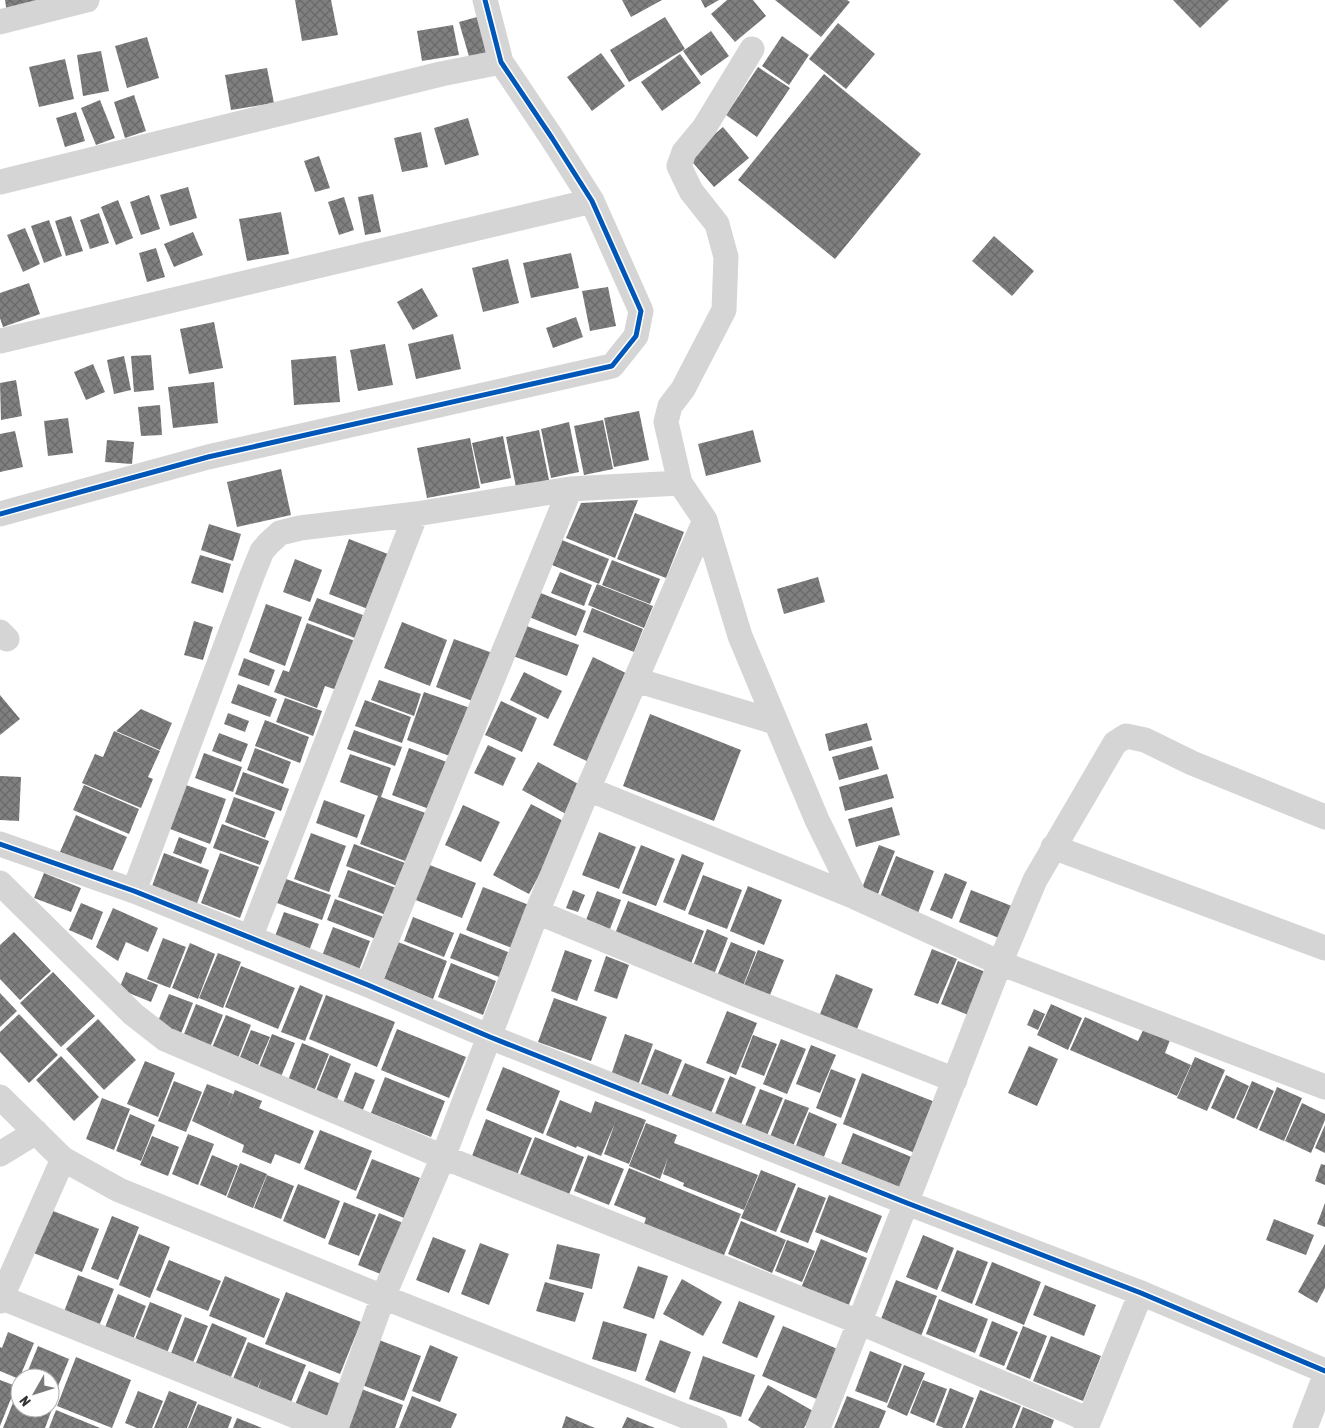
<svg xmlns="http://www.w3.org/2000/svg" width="1325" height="1428" viewBox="0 0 1325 1428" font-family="'Asap Condensed',sans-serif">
  <defs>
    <pattern id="building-cross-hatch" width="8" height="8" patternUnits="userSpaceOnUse" patternTransform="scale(1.25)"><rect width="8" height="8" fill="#808080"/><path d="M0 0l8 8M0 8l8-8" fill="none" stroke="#696969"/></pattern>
  </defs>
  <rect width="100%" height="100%" fill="#fff"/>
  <path fill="url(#building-cross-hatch)" d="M5 0H62L7 13Z
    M295 0H331L338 35 302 41Z
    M622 0H662L631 17Z
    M701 0H719L705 8Z
    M727 0H753L766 16 735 42 711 14Z
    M775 0H847L850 2 821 37Z
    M1173 0H1229L1200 28Z
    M477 17 488 56 470 60 459 22Z
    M665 17 685 49 629 82 610 50Z
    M838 23 875 54 846 89 809 59Z
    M453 25 459 55 422 61 417 31Z
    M711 31 729 56 701 76 683 51Z
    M782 36 809 55 789 85 762 66Z
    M147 37 159 78 127 88 115 46Z
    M101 51 109 91 83 96 77 55Z
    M601 53 625 86 592 111 567 77Z
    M680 54 701 83 662 111 641 82Z
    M65 59 74 99 39 107 29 67Z
    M758 67 790 88 757 137 726 115Z
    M267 68 274 103 231 110 225 75Z
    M824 74 921 154 835 259 738 180Z
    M134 95 146 131 125 138 114 102Z
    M100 100 115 138 96 145 81 108Z
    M76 112 85 141 65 147 56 118Z
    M468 118 479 155 445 165 434 128Z
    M723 127 749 158 714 187 688 157Z
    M421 132 428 167 402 172 394 138Z
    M319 156 330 188 315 192 304 161Z
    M188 187 197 218 170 226 160 195Z
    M373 194 381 232 365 235 358 197Z
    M149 195 160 229 141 235 130 202Z
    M344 197 354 230 339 235 328 202Z
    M118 200 133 238 116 245 101 207Z
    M281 212 289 254 247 261 239 219Z
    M99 213 109 243 90 249 80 220Z
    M71 216 83 251 66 256 55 221Z
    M49 220 62 256 44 263 31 226Z
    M25 228 40 264 23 272 7 235Z
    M193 232 203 255 174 267 164 244Z
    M994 236 1034 271 1012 296 972 261Z
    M156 248 165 277 147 282 139 253Z
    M571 253 579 288 531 298 523 263Z
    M508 259 519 303 483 312 472 268Z
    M29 283 40 314 3 327 0 318V293Z
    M608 287 616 326 590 331 582 291Z
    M422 288 438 316 413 330 397 302Z
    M576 317 583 337 553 348 546 328Z
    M214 322 223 368 189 374 180 329Z
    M453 334 461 369 416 379 408 344Z
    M385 344 393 385 358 391 350 350Z
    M151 355 154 390 134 392 131 356Z
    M124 356 131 390 114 394 107 360Z
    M336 356 340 402 294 405 291 360Z
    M93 364 105 392 86 400 74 372Z
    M16 380 22 416 1 420 0 383Z
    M214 382 218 423 173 428 168 387Z
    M160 405 162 435 141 436 138 407Z
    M639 411 649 460 614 467 604 418Z
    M68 418 73 453 48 456 44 421Z
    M603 420 613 469 584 475 574 426Z
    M569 422 579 472 551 478 541 429Z
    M539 430 549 480 516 487 506 437Z
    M753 430 761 462 706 476 698 444Z
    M15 431 23 467 0 472V434Z
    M503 436 511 478 481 484 472 443Z
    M470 438 480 488 427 498 417 448Z
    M107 440 134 442 132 464 105 462Z
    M281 469 291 515 237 527 227 482Z
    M638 500 615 558 566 538 581 503Z
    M635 513 684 532 666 578 617 559Z
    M209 524 241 534 233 561 201 550Z
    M349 539 393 556 373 611 329 594Z
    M562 540 609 559 599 584 552 565Z
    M200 555 231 564 223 593 191 583Z
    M295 559 322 570 310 602 283 592Z
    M612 560 660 579 650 604 602 585Z
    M560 572 592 585 584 606 551 593Z
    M818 577 825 602 784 614 777 589Z
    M597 584 653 606 644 628 588 605Z
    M538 592 586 611 576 636 529 617Z
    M317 598 363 615 355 638 308 620Z
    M266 604 302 617 285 666 249 652Z
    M592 608 643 629 634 652 583 632Z
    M194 621 213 627 203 660 184 655Z
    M402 622 447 640 430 686 384 668Z
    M307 623 355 641 337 690 325 686 317 708 274 692 283 670 289 672Z
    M524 625 579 645 567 676 513 656Z
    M454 639 498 655 480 704 436 687Z
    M593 657 634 677 595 765 553 745Z
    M244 658 275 670 269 686 238 675Z
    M524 672 562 691 548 719 510 700Z
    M379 680 421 694 414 716 371 700Z
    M238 684 277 699 270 717 231 703Z
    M424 692 473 709 455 758 407 740Z
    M0 695 20 719 0 735Z
    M285 698 322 711 313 736 276 722Z
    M365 700 411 717 402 743 355 726Z
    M501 701 537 718 522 752 485 735Z
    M141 709 172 723 160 750 116 731Z
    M228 713 249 721 245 732 224 724Z
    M650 714 741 750 714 821 623 786Z
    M265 720 309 737 300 763 255 746Z
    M867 723 872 740 829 751 825 734Z
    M354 730 402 747 395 766 347 749Z
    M114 731 160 751 148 777 153 779 141 808 82 783 95 754 103 757Z
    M219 733 248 744 241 762 212 751Z
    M488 745 516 758 503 786 474 773Z
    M872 746 879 769 839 780 832 757Z
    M255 748 291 762 283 784 247 770Z
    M409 748 455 765 437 812 392 795Z
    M204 753 242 767 233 792 195 778Z
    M350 754 391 768 381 797 431 815 413 864 360 844 378 796 340 782Z
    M538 762 582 786 566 814 522 790Z
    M243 772 289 789 281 811 235 794Z
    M887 774 894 798 845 811 839 787Z
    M0 776 21 777 19 821 0 820Z
    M84 785 139 809 129 834 73 810Z
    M186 785 226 799 210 844 170 829Z
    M234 797 275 812 265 838 225 822Z
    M324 800 365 815 357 838 316 823Z
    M531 804 567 823 529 894 493 875Z
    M463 805 500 822 481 862 445 845Z
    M892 807 900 835 856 847 848 819Z
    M76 815 127 837 111 874 60 852Z
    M222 824 269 841 260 865 213 848Z
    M599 832 636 847 619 889 582 875Z
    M311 833 346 846 329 892 294 879Z
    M179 837 207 848 201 864 173 853Z
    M354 844 405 863 397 886 346 866Z
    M641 845 675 859 656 906 622 893Z
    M879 845 895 851 878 894 862 888Z
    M164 853 209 870 196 906 151 889Z
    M220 853 259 867 240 918 201 903Z
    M682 854 704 863 685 911 663 902Z
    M896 856 934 871 918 913 880 897Z
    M427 864 476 883 462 918 413 899Z
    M348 870 396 888 386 915 338 897Z
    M44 873 81 888 71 912 34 898Z
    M945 873 967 882 952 919 930 910Z
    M703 875 742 890 727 929 688 914Z
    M286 879 331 895 322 920 277 903Z
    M748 886 782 900 764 945 730 931Z
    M483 887 529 905 512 948 466 930Z
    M573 890 585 895 578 912 566 908Z
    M971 890 1017 908 1004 940 959 922Z
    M597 891 621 900 607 937 583 928Z
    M335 899 384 917 376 939 327 920Z
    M628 901 704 931 690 966 614 936Z
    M81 903 103 912 92 940 69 930Z
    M113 908 158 928 148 952 126 942 118 961 96 947Z
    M284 912 319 924 309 951 274 939Z
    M413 917 454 933 444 957 404 941Z
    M333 927 370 941 359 970 322 956Z
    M707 929 728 938 712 980 691 971Z
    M14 932 51 971 20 1000 0 979V945Z
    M460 933 508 952 499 977 450 958Z
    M163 938 186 947 170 988 147 979Z
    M398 942 447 961 433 999 384 979Z
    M731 942 756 952 740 994 714 983Z
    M190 943 215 954 198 999 172 988Z
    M932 949 957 959 938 1004 914 995Z
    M565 950 592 960 577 1001 551 991Z
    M758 950 784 960 766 1005 740 995Z
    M218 953 241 962 223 1008 199 998Z
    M606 956 629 965 617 999 594 991Z
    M958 961 988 973 971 1016 941 1004Z
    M451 963 496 981 483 1015 438 997Z
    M241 966 295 988 278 1029 225 1007Z
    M53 972 95 1016 61 1047 20 1003Z
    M126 972 158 985 151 1002 119 989Z
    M836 974 873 989 855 1034 818 1019Z
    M300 985 323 995 305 1041 281 1032Z
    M0 993 17 1011 0 1027Z
    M169 994 193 1003 180 1036 156 1026Z
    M326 995 395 1022 377 1067 309 1039Z
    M554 998 607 1017 591 1061 538 1042Z
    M196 1004 223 1015 209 1050 182 1039Z
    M1051 1004 1082 1018 1068 1050 1037 1035Z
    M1034 1009 1045 1014 1038 1030 1027 1025Z
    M727 1011 757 1023 736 1075 706 1063Z
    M19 1014 58 1055 29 1083 0 1052V1032Z
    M226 1015 251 1025 237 1061 211 1050Z
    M1085 1017 1138 1041 1144 1028 1170 1040 1165 1053 1191 1065 1177 1096 1070 1050Z
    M98 1019 136 1060 104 1090 66 1049Z
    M397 1029 466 1057 449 1098 381 1070Z
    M251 1030 270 1037 258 1065 240 1057Z
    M272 1034 295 1043 280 1079 258 1070Z
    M625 1034 653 1044 637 1088 610 1078Z
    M753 1035 777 1044 764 1076 741 1067Z
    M781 1039 806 1049 787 1094 763 1084Z
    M302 1043 329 1054 313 1094 287 1083Z
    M811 1045 836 1055 820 1093 796 1084Z
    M1029 1046 1058 1059 1037 1106 1008 1093Z
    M655 1049 682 1060 667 1097 640 1086Z
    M330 1055 351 1064 335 1104 314 1096Z
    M61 1056 99 1097 74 1121 36 1080Z
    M1195 1057 1225 1070 1207 1111 1177 1098Z
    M145 1061 175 1073 158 1117 127 1104Z
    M685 1063 725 1079 711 1113 671 1097Z
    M503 1067 560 1091 543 1134 486 1110Z
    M831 1069 856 1079 841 1118 816 1108Z
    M355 1072 375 1080 362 1112 343 1103Z
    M862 1073 940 1104 920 1155 843 1124Z
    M1226 1075 1249 1086 1234 1119 1211 1108Z
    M730 1076 756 1087 740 1127 714 1116Z
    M385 1077 445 1101 431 1137 371 1113Z
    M174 1081 202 1092 186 1132 158 1121Z
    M1252 1081 1274 1091 1257 1129 1236 1119Z
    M207 1084 233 1094 227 1109 235 1090 262 1101 259 1108 314 1131 300 1164 275 1154 271 1164 242 1152 244 1145 192 1121Z
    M1277 1087 1302 1098 1284 1141 1259 1130Z
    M760 1089 783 1098 765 1140 743 1131Z
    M102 1098 130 1109 114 1150 86 1139Z
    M785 1099 809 1108 791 1151 768 1142Z
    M560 1100 591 1113 595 1101 646 1120 629 1164 604 1154 615 1123 601 1156 577 1146 576 1148 546 1135Z
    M1302 1103 1325 1114V1120L1311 1153 1285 1141Z
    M809 1112 837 1124 821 1164 793 1153Z
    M130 1114 155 1125 141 1161 116 1151Z
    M486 1119 532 1138 517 1175 472 1156Z
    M646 1123 677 1135 674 1143 758 1175 744 1210 683 1186 684 1183 663 1174 668 1158 660 1179 629 1166Z
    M1325 1125V1153L1315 1148Z
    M320 1130 372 1151 356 1191 304 1169Z
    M853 1133 914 1158 900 1193 839 1169Z
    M188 1134 214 1144 198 1185 172 1174Z
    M152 1136 179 1147 168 1176 140 1165Z
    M535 1137 584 1157 568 1197 519 1177Z
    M212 1155 238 1166 226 1196 200 1185Z
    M588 1155 624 1169 609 1205 574 1191Z
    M372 1159 420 1178 404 1218 356 1198Z
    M240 1163 267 1174 253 1208 227 1197Z
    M1321 1164 1325 1165V1185L1315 1181Z
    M629 1168 741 1214 722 1260 643 1227 646 1218 614 1205Z
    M761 1170 796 1184 776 1232 741 1218Z
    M267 1175 294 1186 281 1219 254 1208Z
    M298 1184 340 1201 325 1239 283 1221Z
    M798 1187 826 1198 808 1243 780 1232Z
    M829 1195 882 1216 867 1253 815 1232Z
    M344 1202 376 1215 359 1256 328 1244Z
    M1325 1203V1227L1317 1224Z
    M48 1209 99 1229 82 1272 31 1252Z
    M379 1213 403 1223 383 1275 358 1265Z
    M112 1216 139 1227 118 1280 91 1269Z
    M1274 1219 1314 1235 1306 1255 1266 1240Z
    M741 1221 786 1240 772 1273 728 1254Z
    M139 1234 170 1247 150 1298 119 1285Z
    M923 1235 954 1248 937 1290 906 1277Z
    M433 1237 466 1250 449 1293 416 1280Z
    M821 1239 867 1258 848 1307 801 1288Z
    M787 1240 815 1251 802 1282 775 1271Z
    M480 1243 509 1254 489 1305 461 1294Z
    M557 1244 600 1254 592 1289 549 1279Z
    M1325 1244V1288L1317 1303 1298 1292Z
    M957 1250 988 1262 972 1304 941 1291Z
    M169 1260 221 1281 208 1311 156 1290Z
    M992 1262 1041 1282 1024 1325 975 1305Z
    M638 1266 668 1276 654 1319 623 1308Z
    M78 1275 114 1289 97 1331 62 1317Z
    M225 1276 280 1299 264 1338 209 1316Z
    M682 1279 722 1302 703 1336 663 1314Z
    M896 1280 937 1296 921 1336 881 1319Z
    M545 1282 584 1293 575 1322 536 1311Z
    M1045 1285 1096 1305 1084 1336 1033 1315Z
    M286 1292 361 1322 340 1374 265 1344Z
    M118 1294 146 1306 132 1342 104 1330Z
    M939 1299 988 1319 975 1353 926 1334Z
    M739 1301 775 1316 757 1358 722 1343Z
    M150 1302 182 1315 165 1358 133 1344Z
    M185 1317 208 1326 192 1365 170 1356Z
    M603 1321 647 1334 636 1372 592 1359Z
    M992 1321 1018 1332 1004 1366 979 1356Z
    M212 1323 247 1338 228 1384 193 1370Z
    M783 1326 840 1350 819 1400 762 1376Z
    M1023 1326 1047 1336 1030 1379 1006 1369Z
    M8 1332 34 1343 19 1379 0 1371V1347L2 1348Z
    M1051 1336 1101 1356 1083 1401 1033 1381Z
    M379 1340 421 1356 404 1401 362 1385Z
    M660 1340 691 1352 675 1393 645 1380Z
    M248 1342 306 1365 289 1407 256 1394 262 1377 254 1396 230 1386Z
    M430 1345 458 1357 440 1402 412 1391Z
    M38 1346 69 1359 53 1399 50 1397V1378H25Z
    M870 1351 902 1364 887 1403 855 1391Z
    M703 1356 755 1375 741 1417 689 1399Z
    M76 1357 131 1380 112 1428 57 1406Z
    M904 1365 925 1373 907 1416 887 1407Z
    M309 1371 341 1384 326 1419 294 1407Z
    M0 1380 16 1386 0 1426Z
    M923 1380 947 1389 934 1423 910 1413Z
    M768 1385 813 1411 804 1428H761L748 1420Z
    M359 1388 403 1405 395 1428H344Z
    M950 1388 974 1398 962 1428H944L936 1425Z
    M18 1390 20 1391V1408H50V1402L54 1404 45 1428H3Z
    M980 1390 1021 1406 1012 1428H965Z
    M138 1391 163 1401 152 1428H137L125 1423Z
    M169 1391 197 1402 187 1428H154Z
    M412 1396 457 1414 451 1428H399Z
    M847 1396 886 1411 879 1428H834Z
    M198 1404 232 1417 228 1428H188Z
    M1023 1407 1054 1420 1051 1428H1015Z
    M56 1410 100 1428H49Z
    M566 1416 595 1428H562Z
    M627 1417 655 1428H622Z
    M237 1418 262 1428H233Z"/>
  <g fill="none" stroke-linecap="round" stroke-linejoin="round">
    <path stroke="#d5d5d5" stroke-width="25" d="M0 22 87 0
      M752 49 704 128 684 152 679 166 691 191 717 224 726 257 724 310 683 389 670 406 666 422 680 483 705 520 740 636 817 820 855 897
      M0 182 441 74 501 62
      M0 341 592 201
      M0 514 208 457 612 366 636 336 641 311 592 201 552 138 501 62 485 0
      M0 632 7 639
      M636 680 775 722
      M588 789 855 897 1000 963 1325 1087
      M0 844 134 891 368 985 490 1037 907 1203 1141 1293 1325 1371
      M1053 847 1325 948
      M0 883 133 1014 165 1039 443 1157 859 1322 1089 1420
      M134 891 253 573 262 551 269 543 280 533 300 528 416 514 570 489 680 483
      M537 912 740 996 955 1080
      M250 938 416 514
      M368 985 570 489
      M0 1097 63 1159 119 1190 383 1297 715 1428
      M0 1154 36 1132
      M0 1297 325 1428
      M0 1301 63 1159
      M336 1428 383 1297 443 1157 537 912 588 789 705 520
      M818 1428 1000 963 1035 880 1115 743 1126 736 1145 740 1192 763 1325 817
      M1086 1428 1141 1293
      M1305 1428 1325 1376"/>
    <g stroke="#fff" stroke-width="8">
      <path id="cycleway" d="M0 514 208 457 612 366 636 336 641 311 592 201 552 138 501 62 485 0
        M0 844 134 891 368 985 490 1037 907 1203 1141 1293 1325 1371"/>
    </g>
    <use href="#cycleway" stroke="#0057b8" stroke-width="5"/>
  </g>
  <g transform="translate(35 1393) rotate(231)"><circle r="24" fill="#ffffff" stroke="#adadad"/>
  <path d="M0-4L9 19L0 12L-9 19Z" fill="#797979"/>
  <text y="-8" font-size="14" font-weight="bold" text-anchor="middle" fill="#313131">N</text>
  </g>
</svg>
